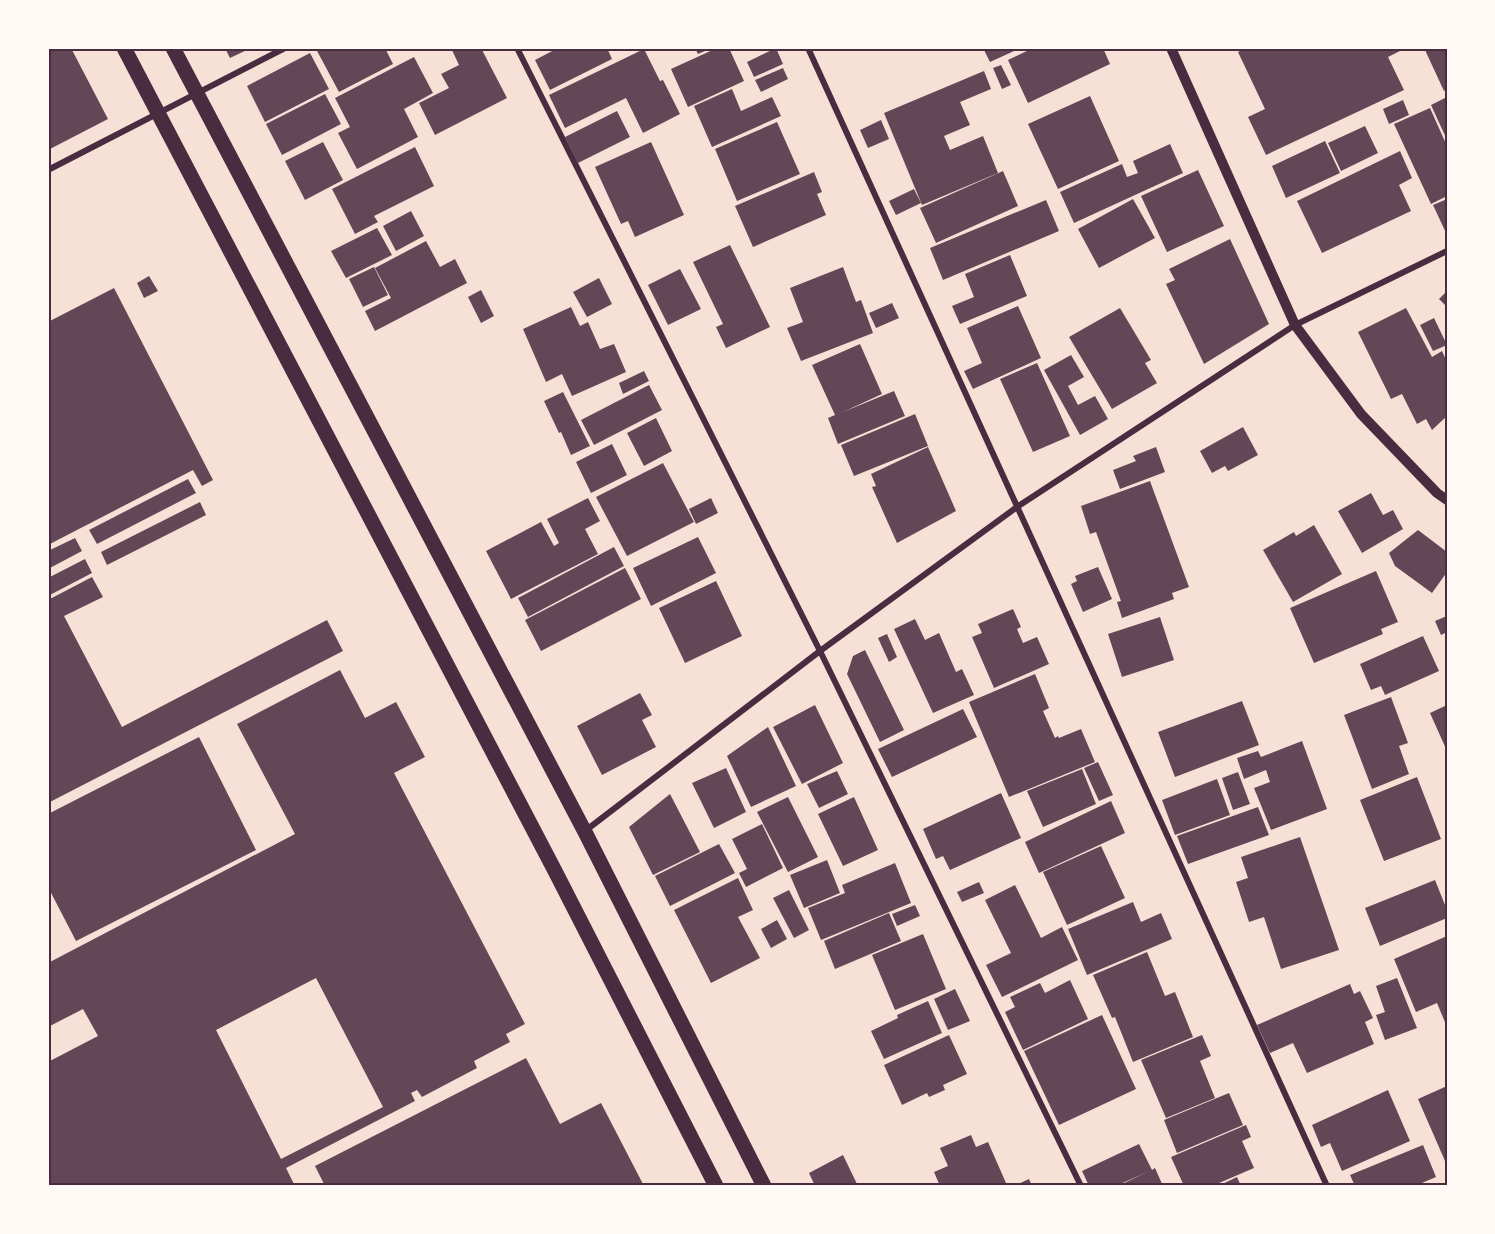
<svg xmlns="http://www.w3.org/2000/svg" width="1495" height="1234" viewBox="0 0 1495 1234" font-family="'Nunito Sans',sans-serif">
  <rect width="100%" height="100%" fill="#f7e1d7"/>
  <path fill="#644757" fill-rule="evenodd" d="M48 48H71L108 119 50 149 48 145Z
    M225 48H251L230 58Z
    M318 48H385L393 64 339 92 316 49Z
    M451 48H481L507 98 435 135 419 103 449 88 441 74 459 65Z
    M558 48H607L612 59 550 90 535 60Z
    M695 48H712L698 54Z
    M717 48H729L744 81 688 107 671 69Z
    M776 48 783 64 754 77 747 62Z
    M983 48H1021L990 62Z
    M1033 48H1103L1110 64 1028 103 1008 60Z
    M1246 48H1406L1388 57 1404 90 1266 155 1248 117 1265 109 1238 52Z
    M1429 48H1447V89L1444 91 1425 50Z
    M644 49 660 81 663 80 680 114 643 133 626 98 565 128 549 95Z
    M310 53 329 89 265 122 247 86Z
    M414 57 433 93 404 109 418 137 357 169 338 133 350 127 335 98Z
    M1001 65 1011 85 1002 89 993 68Z
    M783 68 788 79 761 92 755 80Z
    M984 71 991 89 960 102 970 125 944 136 950 150 983 136 998 173 922 205 884 113Z
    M732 89 741 111 772 97 781 116 712 147 694 106Z
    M325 94 341 124 282 155 266 124Z
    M1090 96 1119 161 1058 189 1028 124Z
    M1447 97V140L1431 105Z
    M1403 100 1409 115 1389 124 1383 109Z
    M1430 108 1447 146V196L1431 204 1394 124Z
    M617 111 630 137 578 163 565 137Z
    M881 120 889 139 868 148 860 130Z
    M777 122 800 174 737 201 715 149Z
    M1365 126 1378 153 1341 171 1328 143Z
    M1325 141 1340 173 1286 198 1272 166Z
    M323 142 343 180 305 200 285 161Z
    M651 142 684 215 635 237 628 221 621 224 595 167Z
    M1170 144 1183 173 1074 223 1060 192 1122 164 1127 177 1138 173 1133 161Z
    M415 147 434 186 374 216 378 222 355 234 332 189Z
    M1400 151 1412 178 1399 185 1411 211 1322 253 1297 201Z
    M1198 170 1224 226 1167 252 1141 196Z
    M1003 171 1018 206 936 243 920 208Z
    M814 172 822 192 817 194 826 215 753 247 735 206Z
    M914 189 921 203 896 215 889 201Z
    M1133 199 1155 238 1099 268 1078 229Z
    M1447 199V235L1433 205Z
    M1046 200 1059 231 943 280 930 248Z
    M411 211 424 236 396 251 383 226Z
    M377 228 392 255 346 278 331 251Z
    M1230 239 1269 324 1204 364 1166 284 1175 280 1169 269Z
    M426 241 440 267 455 259 467 283 375 331 365 311 391 298 375 268Z
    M730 245 770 327 726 348 716 327 723 324 693 262Z
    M1010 255 1027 296 960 324 952 306 974 297 965 274Z
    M374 267 388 295 363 307 349 279Z
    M843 267 856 302 861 300 873 333 801 361 787 328 803 322 790 288Z
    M680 269 701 309 668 325 648 285Z
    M149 276 158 291 144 298 137 283Z
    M599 278 612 304 587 317 573 292Z
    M114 288 213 480 202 486 193 470 48 545V322Z
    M481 290 494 316 481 323 468 297Z
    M1447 291V307L1439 299Z
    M892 303 899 318 876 328 869 313Z
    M1018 306 1041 358 973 389 964 371 982 363 967 328Z
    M571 307 580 326 588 322 600 349 614 344 626 372 572 396 562 374 546 382 523 329Z
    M1120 308 1151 360 1145 363 1157 383 1112 409 1069 337Z
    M1406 308 1432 357 1442 351 1447 362V416L1432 430 1426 419 1417 424 1402 394 1391 399 1358 332Z
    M1434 318 1447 345 1433 351 1420 325Z
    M860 344 882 394 843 412 894 391 905 416 838 444 828 418 835 415 812 365Z
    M1071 355 1084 377 1068 386 1078 405 1095 396 1108 419 1080 435 1044 370Z
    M1037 363 1070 436 1033 452 1000 379Z
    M644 371 649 381 623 394 619 383Z
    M649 385 662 410 594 445 581 420Z
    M563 392 590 446 571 455 561 432 559 433 544 401Z
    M915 414 928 446 854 476 841 445Z
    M656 418 672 451 644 466 627 433Z
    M1243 427 1258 455 1228 471 1225 466 1212 473 1200 451Z
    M612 444 627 475 591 493 576 462Z
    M928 447 956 511 897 543 872 487 876 486 871 474Z
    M1156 447 1165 472 1120 489 1113 470 1136 461 1133 456Z
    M663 463 694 522 627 556 596 497Z
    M188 479 196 493 97 544 89 530Z
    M1150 481 1189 587 1172 593 1174 599 1122 618 1117 602 1121 601 1096 532 1090 534 1081 506Z
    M1371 493 1383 515 1393 510 1403 529 1362 553 1338 511Z
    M588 498 600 521 585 529 598 554 511 599 486 551 541 522 554 546 559 543 547 519Z
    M711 498 718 513 696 524 689 509Z
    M200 502 206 515 107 565 101 552Z
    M1314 525 1342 574 1293 602 1263 550 1294 532 1296 536Z
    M1418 530 1447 552V572L1432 593 1395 566 1389 553Z
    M698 537 716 573 651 606 633 568Z
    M75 538 82 551 48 569V551Z
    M614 547 624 566 528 617 518 598Z
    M85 559 92 573 48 596V578Z
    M1098 567 1112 599 1083 612 1071 584 1077 581 1075 576Z
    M625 568 641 599 541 651 525 620Z
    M1376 571 1398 622 1381 629 1383 634 1314 663 1290 608Z
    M92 577 103 597 64 616 122 727 327 620 343 651 48 803V600Z
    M716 581 742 636 685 663 659 608Z
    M1013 609 1021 627 1017 629 1023 643 1037 637 1049 664 994 688 972 637 982 633 978 624Z
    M1447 616V632L1441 635 1435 621Z
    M1160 617 1174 660 1122 677 1108 634Z
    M915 619 925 640 939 633 956 672 962 669 974 695 933 713 894 629Z
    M887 634 897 657 889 662 878 638Z
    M1423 636 1439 671 1385 695 1381 686 1371 690 1360 664Z
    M865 650 904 730 880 742 847 674 853 656Z
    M340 670 365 718 396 702 425 757 394 773 525 1024 506 1034 510 1042 474 1061 477 1068 422 1097 417 1090 411 1093 415 1101 286 1168 295 1186H48V1062L98 1036 83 1009 48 1027V963L295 834 237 724ZM316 978 383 1107 281 1159 216 1030Z
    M1035 674 1049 708 1043 711 1055 738 1058 736 1059 738 1081 729 1095 762 1009 797 969 702Z
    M640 693 652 715 642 720 656 747 602 775 577 726Z
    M1391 697 1408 743 1399 746 1409 774 1372 789 1344 715Z
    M1242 701 1259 745 1175 777 1158 732Z
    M815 705 843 763 802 784 773 727Z
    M1447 705V751L1430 713Z
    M963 709 977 737 892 777 878 749Z
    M768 727 796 786 751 807 727 756Z
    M199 737 256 850 76 941 48 887V814Z
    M1302 741 1327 809 1271 830 1254 788 1270 782 1266 770 1244 779 1237 758 1258 751 1261 757Z
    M1098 762 1113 795 1099 801 1084 768Z
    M726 768 746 812 714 828 692 783Z
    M1082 769 1096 804 1043 827 1027 791Z
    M837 771 848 794 819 808 807 784Z
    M1238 772 1250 804 1233 810 1222 778Z
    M1417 777 1441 839 1384 861 1360 800Z
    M1217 779 1230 815 1175 835 1162 800Z
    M1001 793 1021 838 950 870 943 856 936 859 923 829Z
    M670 794 700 852 653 875 629 827Z
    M788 797 818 857 788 872 757 812Z
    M854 797 878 850 843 866 818 814Z
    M1111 801 1125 833 1039 873 1025 842Z
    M1258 807 1269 835 1188 864 1177 836Z
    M762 824 783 868 746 887 739 873 747 869 732 839Z
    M1300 837 1339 950 1281 969 1264 917 1249 922 1236 882 1248 878 1241 857Z
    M719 844 735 873 670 906 655 876Z
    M1101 846 1125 898 1067 925 1043 872Z
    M827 860 840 893 804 908 790 875Z
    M895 863 911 903 821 940 808 908 845 893 842 885Z
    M738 878 753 910 738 917 760 958 711 983 674 910Z
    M1435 880 1447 910V918L1380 946 1365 908Z
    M979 882 984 893 962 902 957 892Z
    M1015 885 1041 938 1062 927 1078 960 1002 997 986 965 1011 953 985 900Z
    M789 890 809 930 794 938 773 898Z
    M1133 902 1141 922 1161 913 1172 939 1087 975 1068 929Z
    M915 905 920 916 897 926 892 914Z
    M889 913 901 941 835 969 824 941Z
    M777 920 787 939 771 948 761 929Z
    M923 934 946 989 895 1010 872 955Z
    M1447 936V1027L1437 1003 1416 1012 1394 959Z
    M1147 952 1165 996 1175 992 1193 1037 1133 1062 1115 1017 1112 1018 1093 975Z
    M1397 978 1417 1028 1385 1040 1376 1015 1385 1012 1376 986Z
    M1070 980 1088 1019 1023 1050 1005 1012 1015 1007 1010 997 1040 983 1045 993Z
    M1350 984 1354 994 1360 991 1373 1018 1365 1022 1374 1044 1307 1073 1293 1043 1270 1053 1257 1025Z
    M955 989 970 1021 948 1030 934 999Z
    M928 1001 942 1033 884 1059 871 1031 898 1018 897 1015Z
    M1102 1015 1136 1089 1059 1125 1024 1051Z
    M949 1035 967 1074 943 1085 945 1090 929 1097 927 1093 902 1105 884 1065Z
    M1202 1035 1211 1056 1200 1061 1215 1098 1166 1118 1141 1060Z
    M526 1058 560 1124 601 1103 644 1186H325L315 1166Z
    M1447 1086V1160L1445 1161 1418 1099Z
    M1388 1090 1410 1141 1342 1171 1330 1143 1321 1147 1312 1125Z
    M1229 1093 1243 1125 1177 1153 1164 1120Z
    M1246 1125 1251 1137 1242 1141 1254 1168 1212 1186H1184L1171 1157Z
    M971 1135 976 1147 988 1142 1006 1183 999 1186H940L934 1172 948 1166 940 1148Z
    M1139 1144 1152 1170 1155 1168 1163 1186H1118L1147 1172 1116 1186H1089L1082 1171Z
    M1423 1145 1436 1177 1415 1186H1355L1350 1175Z
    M843 1155 858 1186H815L809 1173Z
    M1237 1177 1241 1186H1218Z
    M1029 1179 1032 1186H1014Z"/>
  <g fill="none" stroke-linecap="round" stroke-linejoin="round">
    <path stroke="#4a2c40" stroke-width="6" d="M517 48 820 651 1081 1186
      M808 48 1327 1186
      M48 170 285 48
      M585 831 820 651 1017 507 1295 325 1447 251"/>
    <path stroke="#4a2c40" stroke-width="10" d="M1171 48 1295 325 1361 414 1437 493 1447 500"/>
    <path stroke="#4a2c40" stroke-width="15" d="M124 48 555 871 716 1186
      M173 48 585 832 764 1186"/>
  </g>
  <rect width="1495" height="1234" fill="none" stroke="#fffaf5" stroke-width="99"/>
  <rect x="50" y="50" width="1396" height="1134" fill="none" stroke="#4a2c40" stroke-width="2"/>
</svg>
